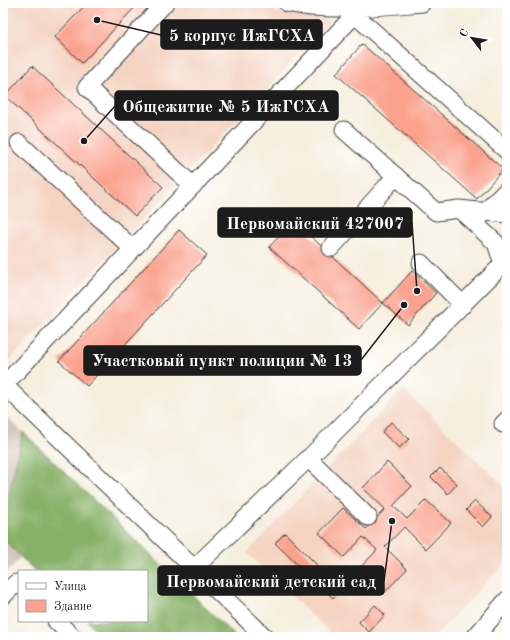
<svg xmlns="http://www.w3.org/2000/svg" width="510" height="640" viewBox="0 0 510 640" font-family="'Old Standard TT',serif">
  <rect width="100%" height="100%" fill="#fff"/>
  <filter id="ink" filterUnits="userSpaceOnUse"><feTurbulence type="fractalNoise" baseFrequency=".025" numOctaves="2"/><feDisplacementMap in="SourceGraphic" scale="8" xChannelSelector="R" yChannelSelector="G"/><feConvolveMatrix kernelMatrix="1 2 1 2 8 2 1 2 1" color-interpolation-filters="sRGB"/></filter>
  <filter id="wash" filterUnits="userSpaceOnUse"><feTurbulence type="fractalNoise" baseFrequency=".012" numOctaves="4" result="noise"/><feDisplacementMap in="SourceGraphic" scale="16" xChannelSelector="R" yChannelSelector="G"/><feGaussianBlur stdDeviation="0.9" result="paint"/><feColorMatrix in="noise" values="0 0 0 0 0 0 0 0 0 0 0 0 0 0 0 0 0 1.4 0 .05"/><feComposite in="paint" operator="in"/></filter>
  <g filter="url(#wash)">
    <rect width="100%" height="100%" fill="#f6efde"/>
    <path fill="#f4d3c1" d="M3 3H247L284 14 332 20 10 360 3 353Z
      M403 389 507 489V561L434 637H334L247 553Z"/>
    <path fill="#d0c0bc" d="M3 414 23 432 3 514Z
      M3 536 5 541 21 557 3 576Z"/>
    <path fill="#87b168" stroke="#526642" d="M23 432 236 637H104L87 621H147V571H35L5 541C0 522 18 455 23 432Z"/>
    <g id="blocks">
      <path fill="#faa28e" d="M87 3H139L82 63 55 37Z
        M362 44 503 169 477 199 336 74Z
        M32 66 163 187 135 216 5 96Z
        M294 221 383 303 359 329 269 247Z
        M179 230 207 255 87 386 59 361Z
        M412 271 436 293 408 325 383 303Z
        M391 422 409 439 399 448 382 432Z
        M387 462 412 486 393 506 407 519 426 500 451 523 426 549 404 527 385 547 407 569 383 594 358 570 377 550 363 537 344 557 319 533 343 508 366 529 385 509 363 488Z
        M440 468 457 484 448 494 431 477Z
        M475 501 492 517 483 527 466 510Z
        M285 533 317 565 308 575 275 543Z
        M340 572 349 581 333 598 323 589Z
        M375 605 385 615 369 632 359 622Z"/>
    </g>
  </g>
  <g filter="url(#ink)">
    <use href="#blocks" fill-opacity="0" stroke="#3d3c39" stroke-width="1"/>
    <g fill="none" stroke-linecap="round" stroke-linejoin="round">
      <g stroke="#3d3c39" stroke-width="19">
        <path id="minor" d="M165 3 87 87 193 186
          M287 3C295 5 303 6 311 7 348 10 385 6 422 3
          M355 15 507 151
          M344 130 436 212 459 209 496 243 503 264 507 268
          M19 143 133 249
          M459 209 507 214
          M480 217 507 190
          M331 248 396 176
          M421 263 463 305
          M3 384 265 637
          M4 385 362 7
          M503 424 507 420
          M308 458 368 517
          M194 568 313 454 507 260
          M3 596 16 583 19 586
          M56 621 73 637
          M475 637 507 600"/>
      </g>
      <use href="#minor" stroke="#fff" stroke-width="17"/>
    </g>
  </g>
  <path fill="none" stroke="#1c1c1c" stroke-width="1.5" d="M97 20L161 35M84 141L115 106M417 291L412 223M404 305L361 360M392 521L384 581"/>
  <g fill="#1c1c1c" stroke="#fff" stroke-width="1.5">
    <circle cx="97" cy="20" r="4"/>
    <circle cx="84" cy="141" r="4"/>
    <circle cx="417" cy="291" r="4"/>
    <circle cx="404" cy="305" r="4"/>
    <circle cx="392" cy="521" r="4"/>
  </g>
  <g fill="#1c1c1c" stroke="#1c1c1c" stroke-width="1.5">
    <rect x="161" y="20" width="161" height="29" rx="4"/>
    <rect x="115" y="91" width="223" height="29" rx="4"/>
    <rect x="218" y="208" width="194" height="29" rx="4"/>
    <rect x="84" y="346" width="277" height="29" rx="4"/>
    <rect x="158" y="566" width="226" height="29" rx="4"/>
  </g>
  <g font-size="17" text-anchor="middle" font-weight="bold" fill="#fff">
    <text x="242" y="41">5 корпус ИжГСХА</text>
    <text x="226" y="112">Общежитие № 5 ИжГСХА</text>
    <text x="315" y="229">Первомайский 427007</text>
    <text x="222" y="366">Участковый пункт полиции № 13</text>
    <text x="271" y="587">Первомайский детский сад</text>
  </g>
  <rect width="510" height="640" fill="none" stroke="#fff" stroke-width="16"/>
  <rect x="18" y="570" width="130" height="52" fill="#ffffff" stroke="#a4a4a4"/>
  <rect x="26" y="583" width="20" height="6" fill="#ffffff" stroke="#a4a4a4"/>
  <text x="54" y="590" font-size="12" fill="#1c1c1c">Улица</text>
  <rect x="26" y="600" width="20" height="12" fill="#faa28e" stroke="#a4a4a4"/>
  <text x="54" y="610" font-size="12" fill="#1c1c1c">Здание</text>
  <g transform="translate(472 38) rotate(301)" stroke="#ffffff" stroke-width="3" paint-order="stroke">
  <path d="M0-3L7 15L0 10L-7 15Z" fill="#1c1c1c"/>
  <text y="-6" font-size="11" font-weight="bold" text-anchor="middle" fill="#1c1c1c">С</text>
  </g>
</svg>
